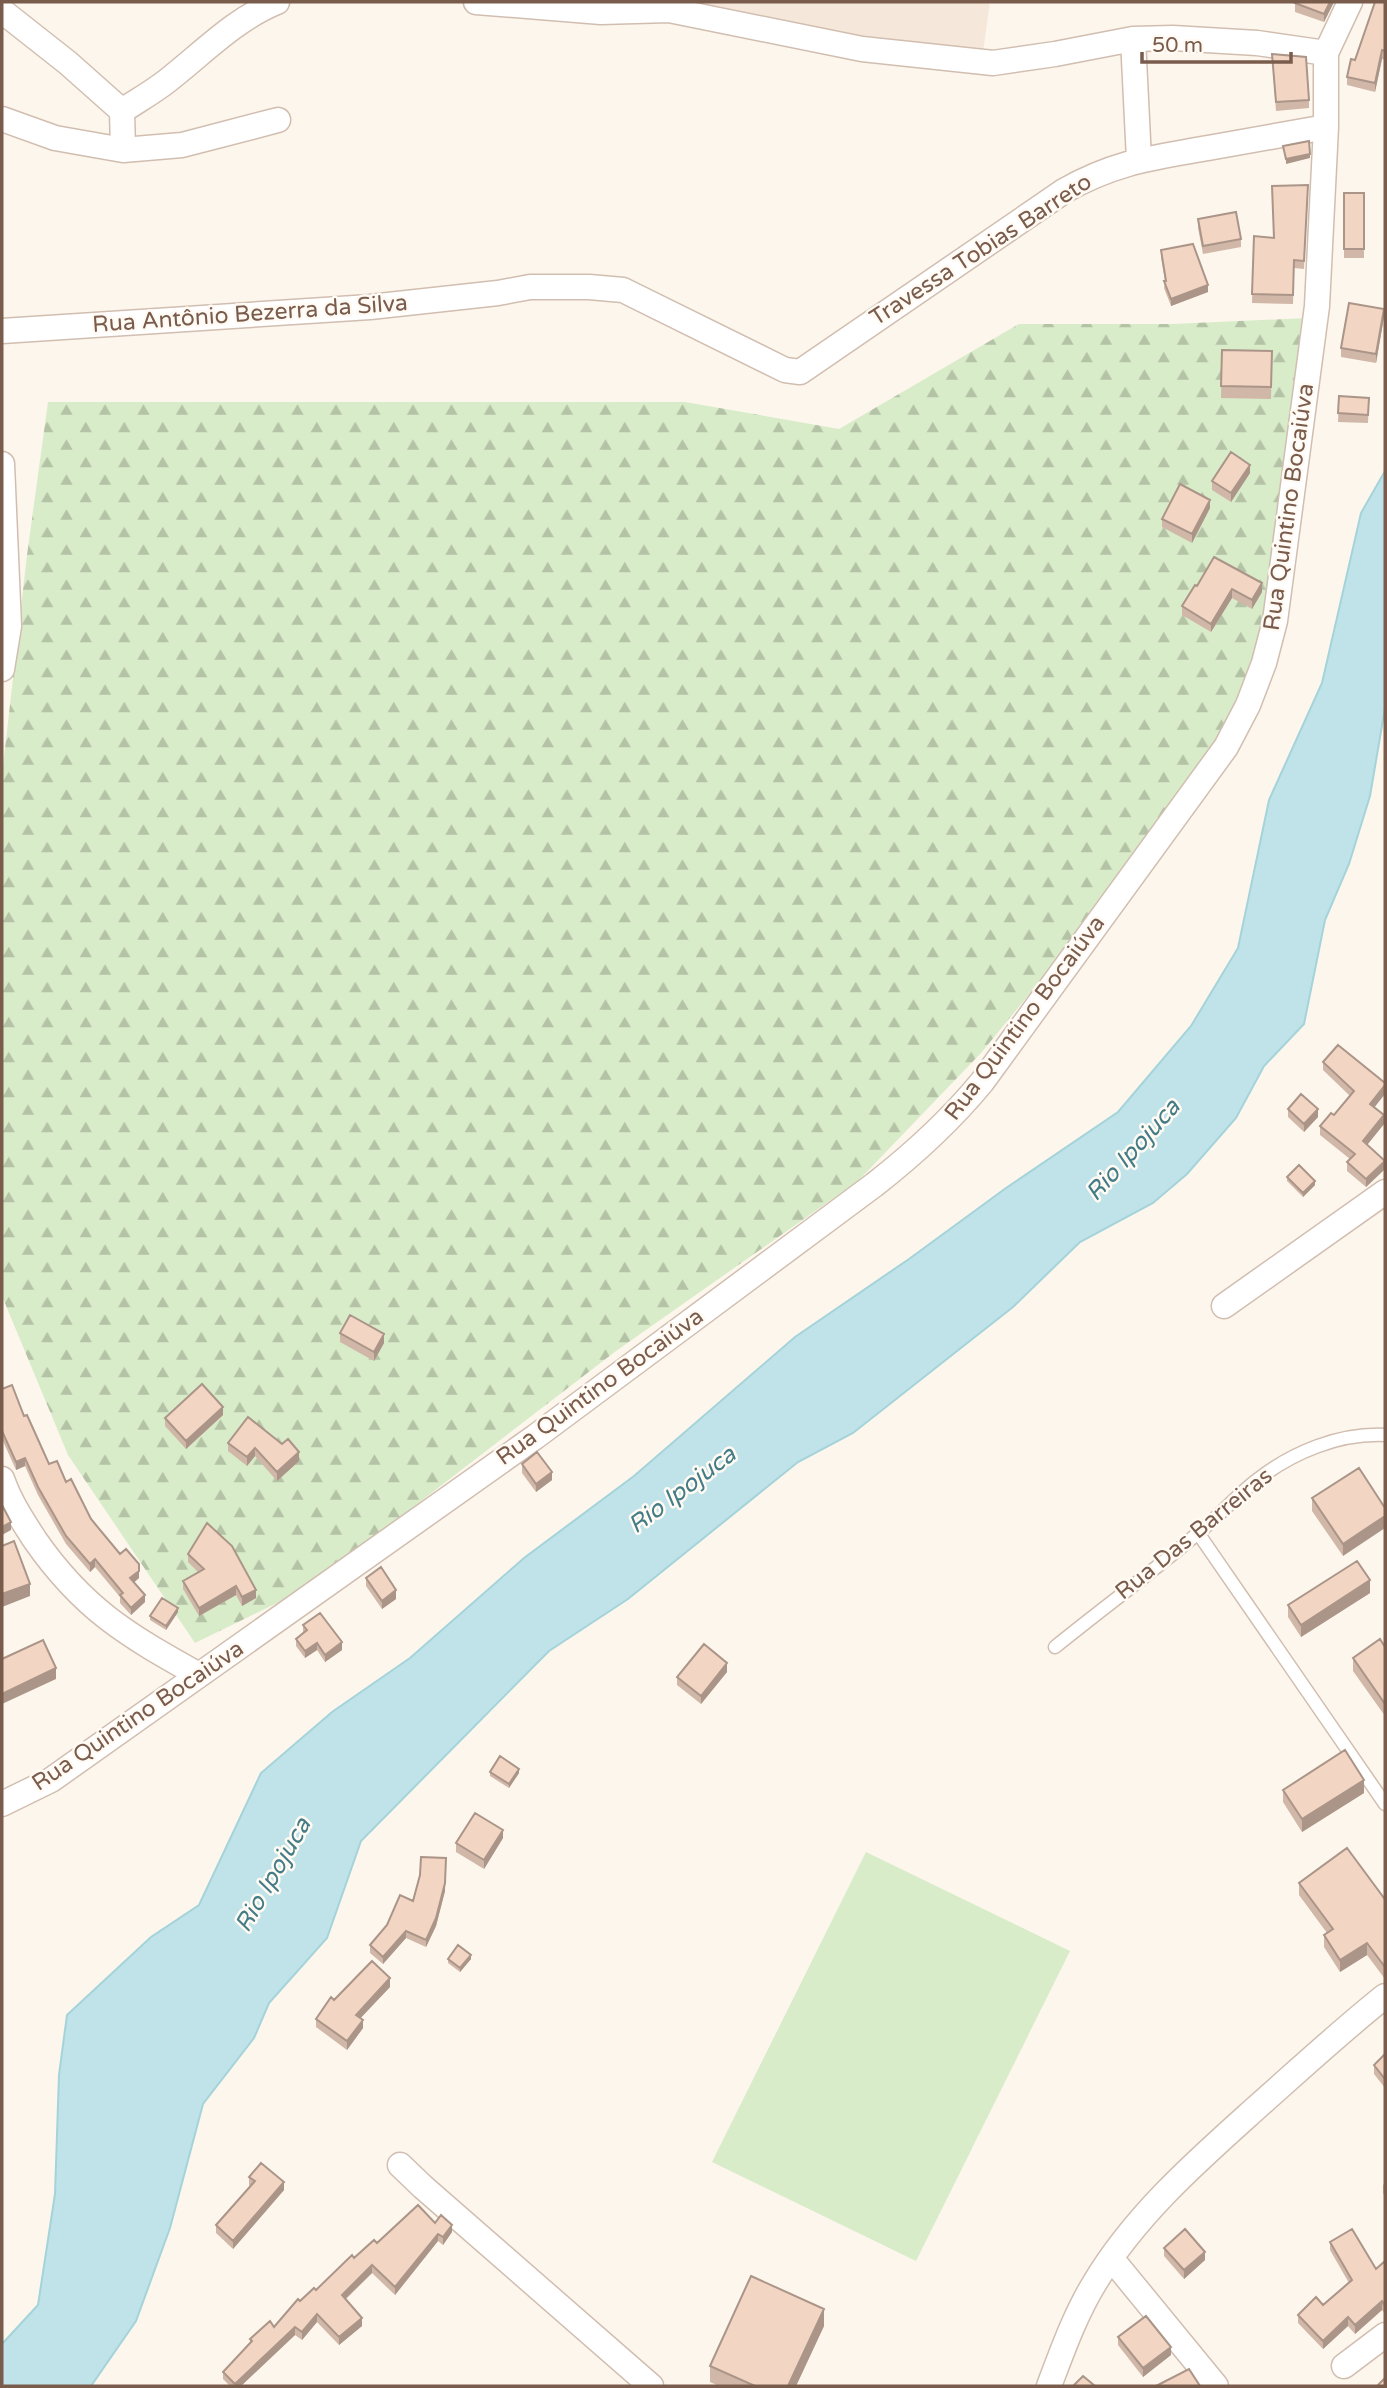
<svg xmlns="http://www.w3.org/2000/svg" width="1387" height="2388" viewBox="0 0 1387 2388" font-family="'Varela Round',sans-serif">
  <defs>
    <pattern id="forest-firs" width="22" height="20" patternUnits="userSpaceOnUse" patternTransform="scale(1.75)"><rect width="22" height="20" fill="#d8ecc9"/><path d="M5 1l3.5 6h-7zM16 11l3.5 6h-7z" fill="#b4c2a5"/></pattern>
  </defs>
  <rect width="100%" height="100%" fill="#fdf6ec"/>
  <path fill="#f5e8da" d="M636 2H990L981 66Z"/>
  <path fill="url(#forest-firs)" d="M1308 318 1267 634 1223 758 981 1053 858 1181 616 1351 308 1588 195 1643 68 1455 2 1296V775L27 555 48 402H685L839 429 1019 324H1173Z"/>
  <path fill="#d8ecc9" d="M866 1852 1070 1951 916 2261 712 2162Z"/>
  <path fill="#bfe3e8" stroke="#a5d3da" stroke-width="2" d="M1385 471V708L1370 796 1349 864 1325 920 1304 1024 1264 1066 1236 1118 1187 1174 1153 1203 1080 1242 1013 1307 853 1433 798 1462 628 1599 549 1651 361 1841 327 1938 269 2003 254 2038 203 2104 170 2228 136 2321 91 2386H2V2344L38 2305 55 2194 59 2075 67 2015 151 1937 199 1905 261 1773 332 1712 410 1658 524 1558 634 1476 795 1337 909 1259 1006 1188 1118 1112 1191 1026 1238 948 1269 800 1322 683 1361 513Z"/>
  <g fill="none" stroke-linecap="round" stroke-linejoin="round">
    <g stroke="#d1beb0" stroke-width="15">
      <path id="lane" d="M1198 1533 1385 1804
        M1055 1647C1102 1609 1151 1573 1197 1534 1218 1517 1236 1496 1257 1480 1293 1452 1339 1433 1385 1435"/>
    </g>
    <g stroke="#d1beb0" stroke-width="27">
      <path id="street" d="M476 2 601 12 669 10
        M656 2 669 10 862 49 993 63 1055 54 1133 39 1173 38 1257 43 1326 53
        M2 11 68 63 122 111 123 150
        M1133 39 1139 160
        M122 111C137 101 153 92 167 81 203 53 235 19 277 2
        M2 119 55 138 123 150 182 145 278 120
        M2 331 370 307 498 293 530 287H589L623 290 785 370 800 372 1064 191C1115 162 1152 158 1208 148 1248 141 1287 134 1326 127
        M2 464 9 626 2 669
        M1224 1306 1385 1192
        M2 1479C10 1502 22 1520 35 1540 83 1609 127 1635 199 1675
        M2 1804 51 1780 535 1437 874 1185C915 1153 949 1122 982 1082L1226 747 1248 705 1264 663 1275 621 1317 306 1326 127V53L1350 2
        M400 2165 423 2187 651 2386
        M1111 2258 1216 2386
        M1344 2366 1385 2335
        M1049 2386C1062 2352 1075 2315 1094 2284 1135 2215 1197 2161 1256 2108 1299 2070 1341 2031 1385 1996"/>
    </g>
    <use href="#lane" stroke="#fff" stroke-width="12"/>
    <use href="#street" stroke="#fff" stroke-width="24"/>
  </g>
  <path fill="#d1b7a8" d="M1334 2 1324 22 1295 12V3Z
    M1385 2V60L1382 59 1375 92 1347 85V77Z
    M1272 54 1309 100V108L1276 111Z
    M1308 185 1304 269 1294 268 1293 304 1252 303 1254 236 1274 238Z
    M1344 193H1364V258H1344Z
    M1198 219 1241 239V247L1203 254 1198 228Z
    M1161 250 1208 292 1171 306 1164 288 1165 281 1161 257Z
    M1384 317 1376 363 1341 357V348Z
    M1222 350 1272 351 1271 399 1221 398Z
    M1339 396 1369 398 1368 423 1338 422Z
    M1250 473 1231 502 1212 490V481Z
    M1210 508 1192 543 1162 527V519Z
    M1197 586 1262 592 1252 609 1232 598 1211 632 1182 615V606Z
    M1323 1062 1374 1107 1384 1124 1367 1145 1385 1161V1169L1366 1187 1347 1171V1162L1350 1159 1320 1135V1126L1334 1115 1350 1096 1323 1070Z
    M1288 1109 1318 1117 1304 1132 1288 1117Z
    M1287 1177 1315 1185 1303 1197 1287 1181Z
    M340 1333 384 1343 374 1361 340 1342Z
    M2 1389 24 1416 49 1464 66 1482 91 1519 139 1578 134 1582 145 1602 131 1615 120 1603V1597L95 1567 90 1572 66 1544 38 1495 25 1466 16 1470 2 1439Z
    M223 1415 186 1449 165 1426V1418Z
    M228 1443 282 1444 299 1461 277 1481 255 1456 247 1466 228 1451Z
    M522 1464 552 1480 536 1492 522 1473Z
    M1359 1468 1343 1556 1312 1511V1498Z
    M188 1554 256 1598 242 1606 236 1595 199 1616 183 1589V1581L198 1572 188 1562Z
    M366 1578 396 1599 382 1609 366 1586Z
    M1370 1593 1301 1637 1288 1617V1605Z
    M178 1612 166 1630 150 1620V1616Z
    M303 1625 342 1650 325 1662 317 1650 305 1658 296 1646V1639L303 1633Z
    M1385 1647V1716L1353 1671V1658Z
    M727 1672 701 1704 677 1685V1677Z
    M490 1772 519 1773 509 1788 490 1776Z
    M1283 1790 1364 1793 1302 1832 1283 1802Z
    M503 1838 484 1869 456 1852V1843Z
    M1299 1883 1384 1898 1385 1897V1979L1367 1955 1340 1972 1324 1947V1935L1327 1933 1299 1895Z
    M445 1891 436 1926 426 1947 406 1938 383 1964 370 1953V1945L413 1901Z
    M448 1959H471L460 1972 448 1963Z
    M390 1987 360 2018 363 2028 347 2050 316 2027V2019L334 2000Z
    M1385 2054V2088L1374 2074V2065Z
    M249 2177 284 2190 233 2249 216 2233V2225L250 2186 249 2185Z
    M1385 2183V2197L1383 2193V2185Z
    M435 2223 452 2232 443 2245 438 2241 395 2295 372 2273 346 2299 362 2326 339 2345 317 2322 302 2340 295 2335 241 2386H230L223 2379V2372L250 2343V2339L274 2327 300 2301 316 2290 354 2258Z
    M1330 2242 1376 2269 1385 2261V2314L1382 2310 1355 2334 1348 2326 1323 2349 1298 2323V2315L1323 2305 1349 2283 1330 2250Z
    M1164 2248 1205 2260 1184 2279 1164 2256Z
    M824 2326 796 2386H719L710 2382V2366Z
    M1118 2337 1171 2355 1143 2377 1118 2345Z"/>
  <path fill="#aa9588" d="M1330 2H1334L1324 22V14Z
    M1382 50V59L1375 92V83Z
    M1310 154V158L1286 164V159Z
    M1208 285V292L1171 306V299Z
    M1384 309V317L1376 363V354Z
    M1250 465V473L1231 502V493Z
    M1210 500V508L1192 543V534Z
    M1262 583V592L1252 609V600Z
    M1232 589V598L1211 632V624Z
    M1385 1085V1094L1370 1113V1104Z
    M1318 1109V1117L1304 1132V1124Z
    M1384 1115V1124L1363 1150V1141Z
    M1385 1161V1169L1366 1187V1179Z
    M1315 1181V1185L1303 1197V1193Z
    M384 1334V1343L374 1361V1352Z
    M223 1407V1415L186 1449V1441Z
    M255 1448V1456L247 1466V1457Z
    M299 1452V1461L277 1481V1472Z
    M25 1458V1466L16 1470V1462Z
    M552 1472V1480L536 1492V1484Z
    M1385 1516V1528L1343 1556V1544Z
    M11 1522V1530L2 1535V1527Z
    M95 1559V1567L90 1572V1564Z
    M139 1571V1578L130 1586V1578Z
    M1370 1580V1593L1301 1637V1625Z
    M30 1584V1596L2 1607V1594Z
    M236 1586V1595L199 1616V1608Z
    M256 1590V1598L242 1606V1597Z
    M396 1590V1599L382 1609V1601Z
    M145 1595V1602L131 1615V1608Z
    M178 1608V1612L166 1630V1626Z
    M342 1642V1650L325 1662V1655Z
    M317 1643V1650L305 1658V1651Z
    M727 1663V1672L701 1704V1696Z
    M56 1668V1679L2 1704V1694Z
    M519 1769V1773L509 1788V1784Z
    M1364 1780V1793L1302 1832V1819Z
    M503 1830V1838L484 1869V1860Z
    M446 1858 445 1891 436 1926 426 1947V1940Z
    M406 1931V1938L383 1964V1957Z
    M1367 1943V1955L1340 1972V1960Z
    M471 1955V1959L460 1972V1968Z
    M390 1978V1987L356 2023V2015Z
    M363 2020V2028L347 2050V2041Z
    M284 2182V2190L233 2249V2241Z
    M452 2225V2232L443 2245V2237Z
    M438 2234V2241L395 2295V2287Z
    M1205 2252V2260L1184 2279V2270Z
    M372 2265V2273L342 2302V2295Z
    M1382 2301V2310L1355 2334V2325Z
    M824 2309V2326L796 2386H788Z
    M317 2314V2322L302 2340V2332Z
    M1348 2317V2326L1323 2349V2341Z
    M362 2318V2326L339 2345V2337Z
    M295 2327V2335L241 2386H235V2384Z
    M1171 2347V2355L1143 2377V2368Z"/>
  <path fill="#f3d5c3" stroke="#aa9588" stroke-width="2" d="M1296 2H1330L1324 14 1295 3Z
    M1375 2H1385V51L1382 50 1375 83 1347 77 1351 59 1355 60Z
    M1272 54 1306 57 1309 100 1276 102Z
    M1309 141 1310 154 1286 159 1283 146Z
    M1308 185 1304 261 1294 260 1293 295 1252 294 1254 236 1274 238 1272 186Z
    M1344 193H1364V249H1344Z
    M1236 212 1241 239 1203 246 1198 219Z
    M1193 244 1208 285 1171 299 1164 281H1166L1161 250Z
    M1349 303 1384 309 1376 354 1341 348Z
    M1222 350 1272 351 1271 387 1221 386Z
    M1339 396 1369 398 1368 415 1338 413Z
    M1231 452 1250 465 1231 493 1212 481Z
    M1180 484 1210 500 1192 534 1162 519Z
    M1214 557 1262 583 1252 600 1232 589 1211 624 1182 606 1195 585 1197 586Z
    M1338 1045 1385 1083V1085L1370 1104 1384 1115 1363 1141 1385 1161 1366 1179 1347 1162 1355 1154 1320 1126 1331 1113 1334 1115 1354 1091 1323 1062Z
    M1301 1094 1318 1109 1304 1124 1288 1109Z
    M1299 1165 1315 1181 1303 1193 1287 1177Z
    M350 1315 384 1334 374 1352 340 1333Z
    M202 1384 223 1407 186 1441 165 1418Z
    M12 1385 24 1416 27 1415 49 1464 57 1461 66 1482 71 1479 91 1519 120 1554 126 1549 139 1564V1571L130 1578 145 1595 131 1608 120 1595 123 1593 95 1559 90 1564 66 1536 38 1487 25 1458 16 1462 2 1431V1389Z
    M248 1417 282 1444 288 1439 299 1452 277 1472 255 1448 247 1457 228 1443Z
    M537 1452 552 1472 536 1484 522 1464Z
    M1359 1468 1385 1508V1516L1343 1544 1312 1498Z
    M2 1505 11 1522 2 1527Z
    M207 1523 232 1546 256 1590 242 1597 236 1586 199 1608 183 1581 204 1569 188 1554Z
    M14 1541 30 1584 2 1594V1546Z
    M1357 1561 1370 1580 1301 1625 1288 1605Z
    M381 1567 396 1590 382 1601 366 1578Z
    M162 1598 178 1608 166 1626 150 1616Z
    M320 1613 342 1642 325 1655 317 1643 305 1651 296 1639 307 1630 303 1625Z
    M1380 1639 1385 1647V1704L1353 1658Z
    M43 1640 56 1668 2 1694V1659Z
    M704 1644 727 1663 701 1696 677 1677Z
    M1345 1750 1364 1780 1302 1819 1283 1790Z
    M500 1756 519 1769 509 1784 490 1772Z
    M475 1813 503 1830 484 1860 456 1843Z
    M1347 1848 1384 1898 1385 1897V1967L1367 1943 1340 1960 1324 1935 1333 1929 1299 1883Z
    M421 1857 446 1858 445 1883 436 1918 426 1940 406 1931 383 1957 370 1945 387 1925 400 1895 413 1901 420 1875Z
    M458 1945 471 1955 460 1968 448 1959Z
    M372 1961 390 1978 356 2015 363 2020 347 2041 316 2019 331 1997 334 2000Z
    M1385 2054V2079L1374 2065Z
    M261 2163 284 2182 233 2241 216 2225 255 2181 249 2177Z
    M418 2205 435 2223 441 2215 452 2225 443 2237 438 2234 395 2287 372 2265 342 2295 362 2318 339 2337 317 2314 302 2332 295 2327 235 2384 223 2372 252 2341 250 2339 270 2321 274 2327 298 2299 300 2301 314 2288 316 2290 352 2255 354 2258 374 2240 377 2243Z
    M1185 2229 1205 2252 1184 2270 1164 2248Z
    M1352 2229 1376 2269 1385 2261V2306L1382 2301 1355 2325 1348 2317 1323 2341 1298 2315 1316 2297 1323 2305 1352 2280 1330 2242Z
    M751 2276 824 2309 788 2386H755L710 2366Z
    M1146 2316 1171 2347 1143 2368 1118 2337Z
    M1189 2369 1200 2386H1156Z
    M1083 2376 1095 2386H1073Z
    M1385 2378V2386H1377Z"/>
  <g text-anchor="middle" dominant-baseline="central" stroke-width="5" stroke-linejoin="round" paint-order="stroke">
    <g font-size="23" fill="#7a5c4d" stroke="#fffaf3">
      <text transform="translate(981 250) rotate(-33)">Travessa Tobias Barreto</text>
      <text transform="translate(250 314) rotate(-4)">Rua Antônio Bezerra da Silva</text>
      <text transform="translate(1289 507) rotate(-82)">Rua Quintino Bocaiúva</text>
      <text transform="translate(1025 1018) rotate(-53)">Rua Quintino Bocaiúva</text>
      <text transform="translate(600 1387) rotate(-36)">Rua Quintino Bocaiúva</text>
      <text transform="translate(1194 1534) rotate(-39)">Rua Das Barreiras</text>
      <text transform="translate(138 1716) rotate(-34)">Rua Quintino Bocaiúva</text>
    </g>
    <g font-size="24" font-style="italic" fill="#437c86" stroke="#fffaf3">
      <text transform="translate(1133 1150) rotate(-48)">Rio Ipojuca</text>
      <text transform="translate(682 1490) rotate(-37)">Rio Ipojuca</text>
      <text transform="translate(273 1875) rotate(-60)">Rio Ipojuca</text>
    </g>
  </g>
  <rect width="1387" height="2388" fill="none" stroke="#7a5c4d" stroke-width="7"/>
  <path d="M1142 52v10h149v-10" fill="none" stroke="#7a5c4d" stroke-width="3.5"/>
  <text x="1152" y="52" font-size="21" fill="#7a5c4d" stroke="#fffaf3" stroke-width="5" paint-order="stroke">50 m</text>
</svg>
